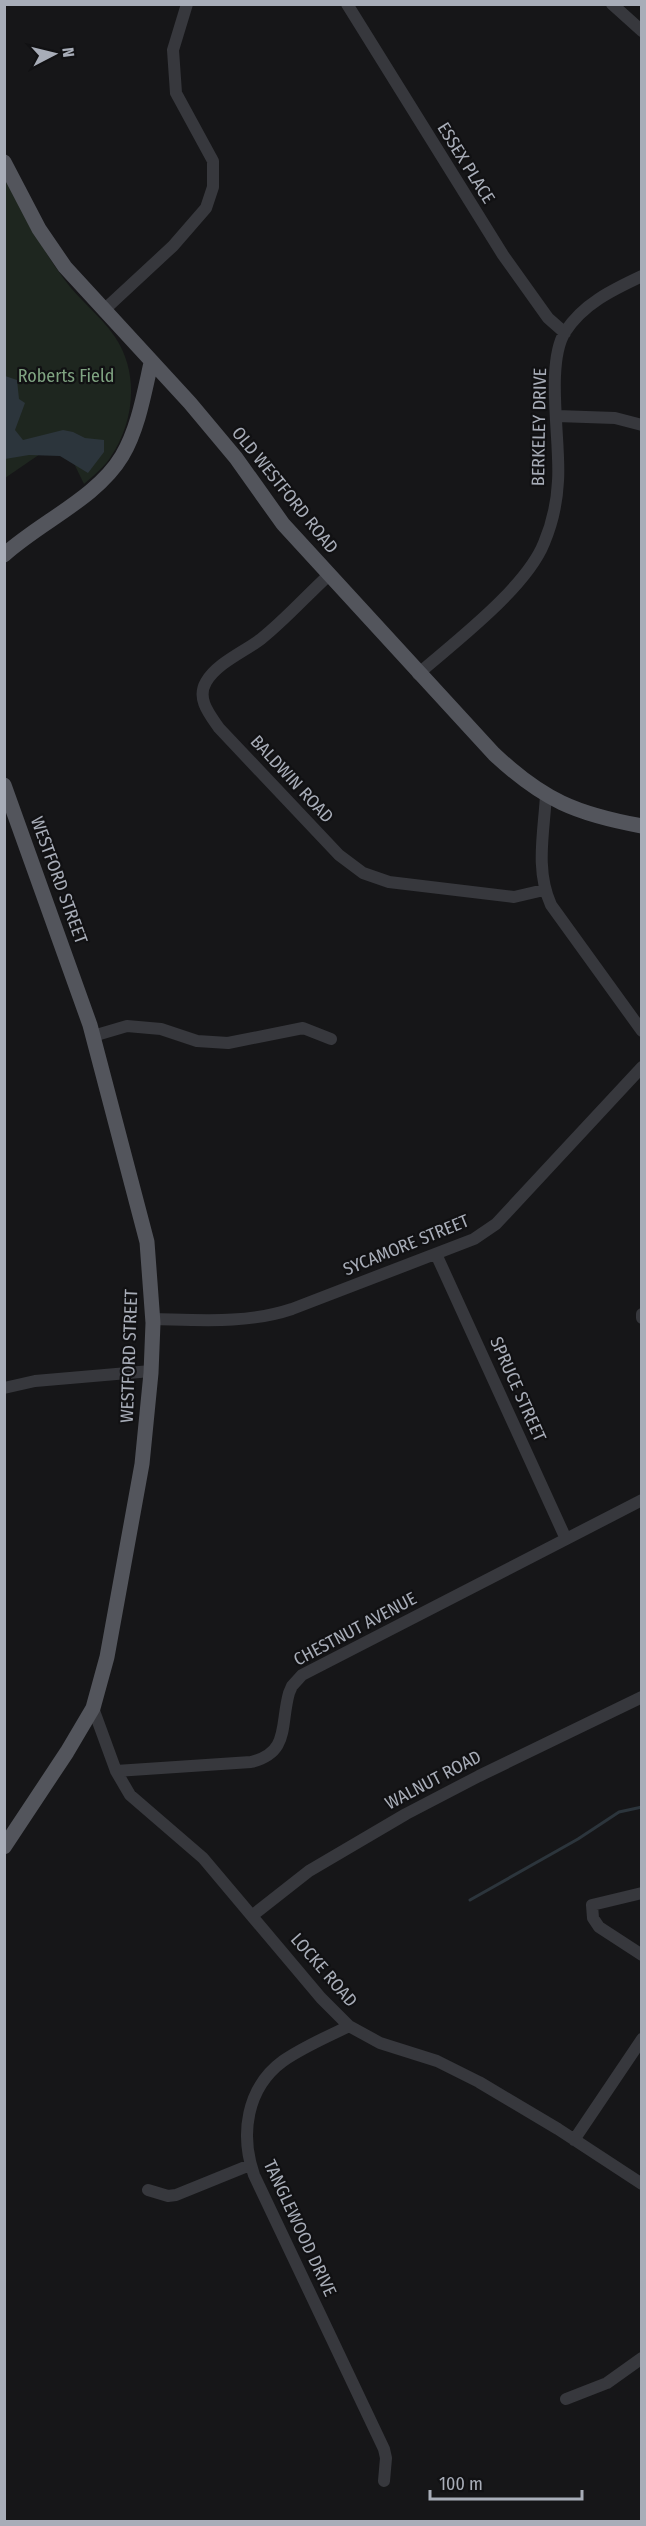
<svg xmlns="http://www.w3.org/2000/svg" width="646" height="2526" viewBox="0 0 646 2526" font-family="'Fira Sans Condensed',sans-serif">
  <rect width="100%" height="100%" fill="#161618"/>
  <path fill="#1e261f" d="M4 176C23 211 40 247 64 279 79 300 101 316 115 337 140 374 134 423 110 458 103 468 93 476 84 484L62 439 5 478Z"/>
  <path fill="#2c353c" d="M5 376 17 380 19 399 25 403 15 430 23 440 63 430 73 432 85 438 104 440V452L88 473 60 456 29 455 5 459Z"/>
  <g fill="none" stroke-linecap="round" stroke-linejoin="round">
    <path stroke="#2c353c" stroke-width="3" d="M470 1900 578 1839 619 1812 642 1807"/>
    <path stroke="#37383d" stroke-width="12" d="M347 4 503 255 548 318 565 333
      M612 4 642 31
      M104 310 173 246 206 208 213 187V161L176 93 173 50 187 4
      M557 416 615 418 642 425
      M329 575C306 596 285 620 261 639 244 652 217 663 206 682 196 699 210 715 219 728L339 855 363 873 389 882 514 897 544 890
      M418 674C456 641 526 588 544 543 552 524 557 502 558 481 561 443 545 364 565 332 583 304 612 290 642 276
      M546 795C544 832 535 870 551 905L642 1031
      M93 1036 127 1026 161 1029 197 1041 228 1043 303 1028 331 1039
      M436 1254 566 1539
      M642 1314V1318
      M153 1319C200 1320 247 1324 292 1309L474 1239 496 1224 642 1067
      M4 1388 35 1381 151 1371
      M93 1708 116 1771 130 1795 203 1858 321 1998 349 2026 380 2043 437 2061 479 2082 558 2129 642 2184
      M116 1771 251 1762C290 1753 280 1725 289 1693L292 1686 302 1675 642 1500
      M642 1893 592 1905 593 1918 599 1927 642 1955
      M253 1915 309 1871 406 1814 479 1776 642 1697
      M349 2026C327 2037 303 2047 283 2061 246 2088 240 2135 254 2175L384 2449 386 2458 384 2481
      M574 2140 642 2039
      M148 2190 168 2196 176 2195 250 2165
      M566 2399 607 2383 642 2358"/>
    <path stroke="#53555c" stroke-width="15" d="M4 162 39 229 65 267 190 403 236 458 283 524 494 754C543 800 576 814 642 826
      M4 555C40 522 97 498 122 456 138 429 144 394 151 363
      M4 785 90 1025 147 1242 153 1323 151 1373 142 1464 107 1657 93 1708 67 1752 4 1847"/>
  </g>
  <g text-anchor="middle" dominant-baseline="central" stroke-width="4.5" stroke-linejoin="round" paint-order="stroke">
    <g font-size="18" fill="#a8adb8" stroke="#111113">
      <text transform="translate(466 163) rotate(58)">ESSEX PLACE</text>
      <text transform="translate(539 427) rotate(-89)">BERKELEY DRIVE</text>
      <text transform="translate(285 490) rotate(51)">OLD WESTFORD ROAD</text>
      <text transform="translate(292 779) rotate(47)">BALDWIN ROAD</text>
      <text transform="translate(59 880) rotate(70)">WESTFORD STREET</text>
      <text transform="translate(406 1245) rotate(-22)">SYCAMORE STREET</text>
      <text transform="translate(129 1356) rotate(-88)">WESTFORD STREET</text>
      <text transform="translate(518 1389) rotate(66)">SPRUCE STREET</text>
      <text transform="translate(355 1629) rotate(-28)">CHESTNUT AVENUE</text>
      <text transform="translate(433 1780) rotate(-28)">WALNUT ROAD</text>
      <text transform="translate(324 1970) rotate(49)">LOCKE ROAD</text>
      <text transform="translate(300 2228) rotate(65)">TANGLEWOOD DRIVE</text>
    </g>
    <g font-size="18" fill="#7fa381" stroke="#111113">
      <text x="66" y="376">Roberts Field</text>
    </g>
  </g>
  <rect width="646" height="2526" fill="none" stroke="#a8adb8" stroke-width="12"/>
  <g transform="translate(54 54) rotate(83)" stroke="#111113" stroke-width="4.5" paint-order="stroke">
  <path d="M0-4.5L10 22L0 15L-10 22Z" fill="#a8adb8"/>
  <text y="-9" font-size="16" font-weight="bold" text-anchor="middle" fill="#a8adb8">N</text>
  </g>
  <path d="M430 2490v9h152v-9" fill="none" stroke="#a8adb8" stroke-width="3"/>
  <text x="439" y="2490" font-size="18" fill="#a8adb8" stroke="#111113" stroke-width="4.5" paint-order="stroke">100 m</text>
</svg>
